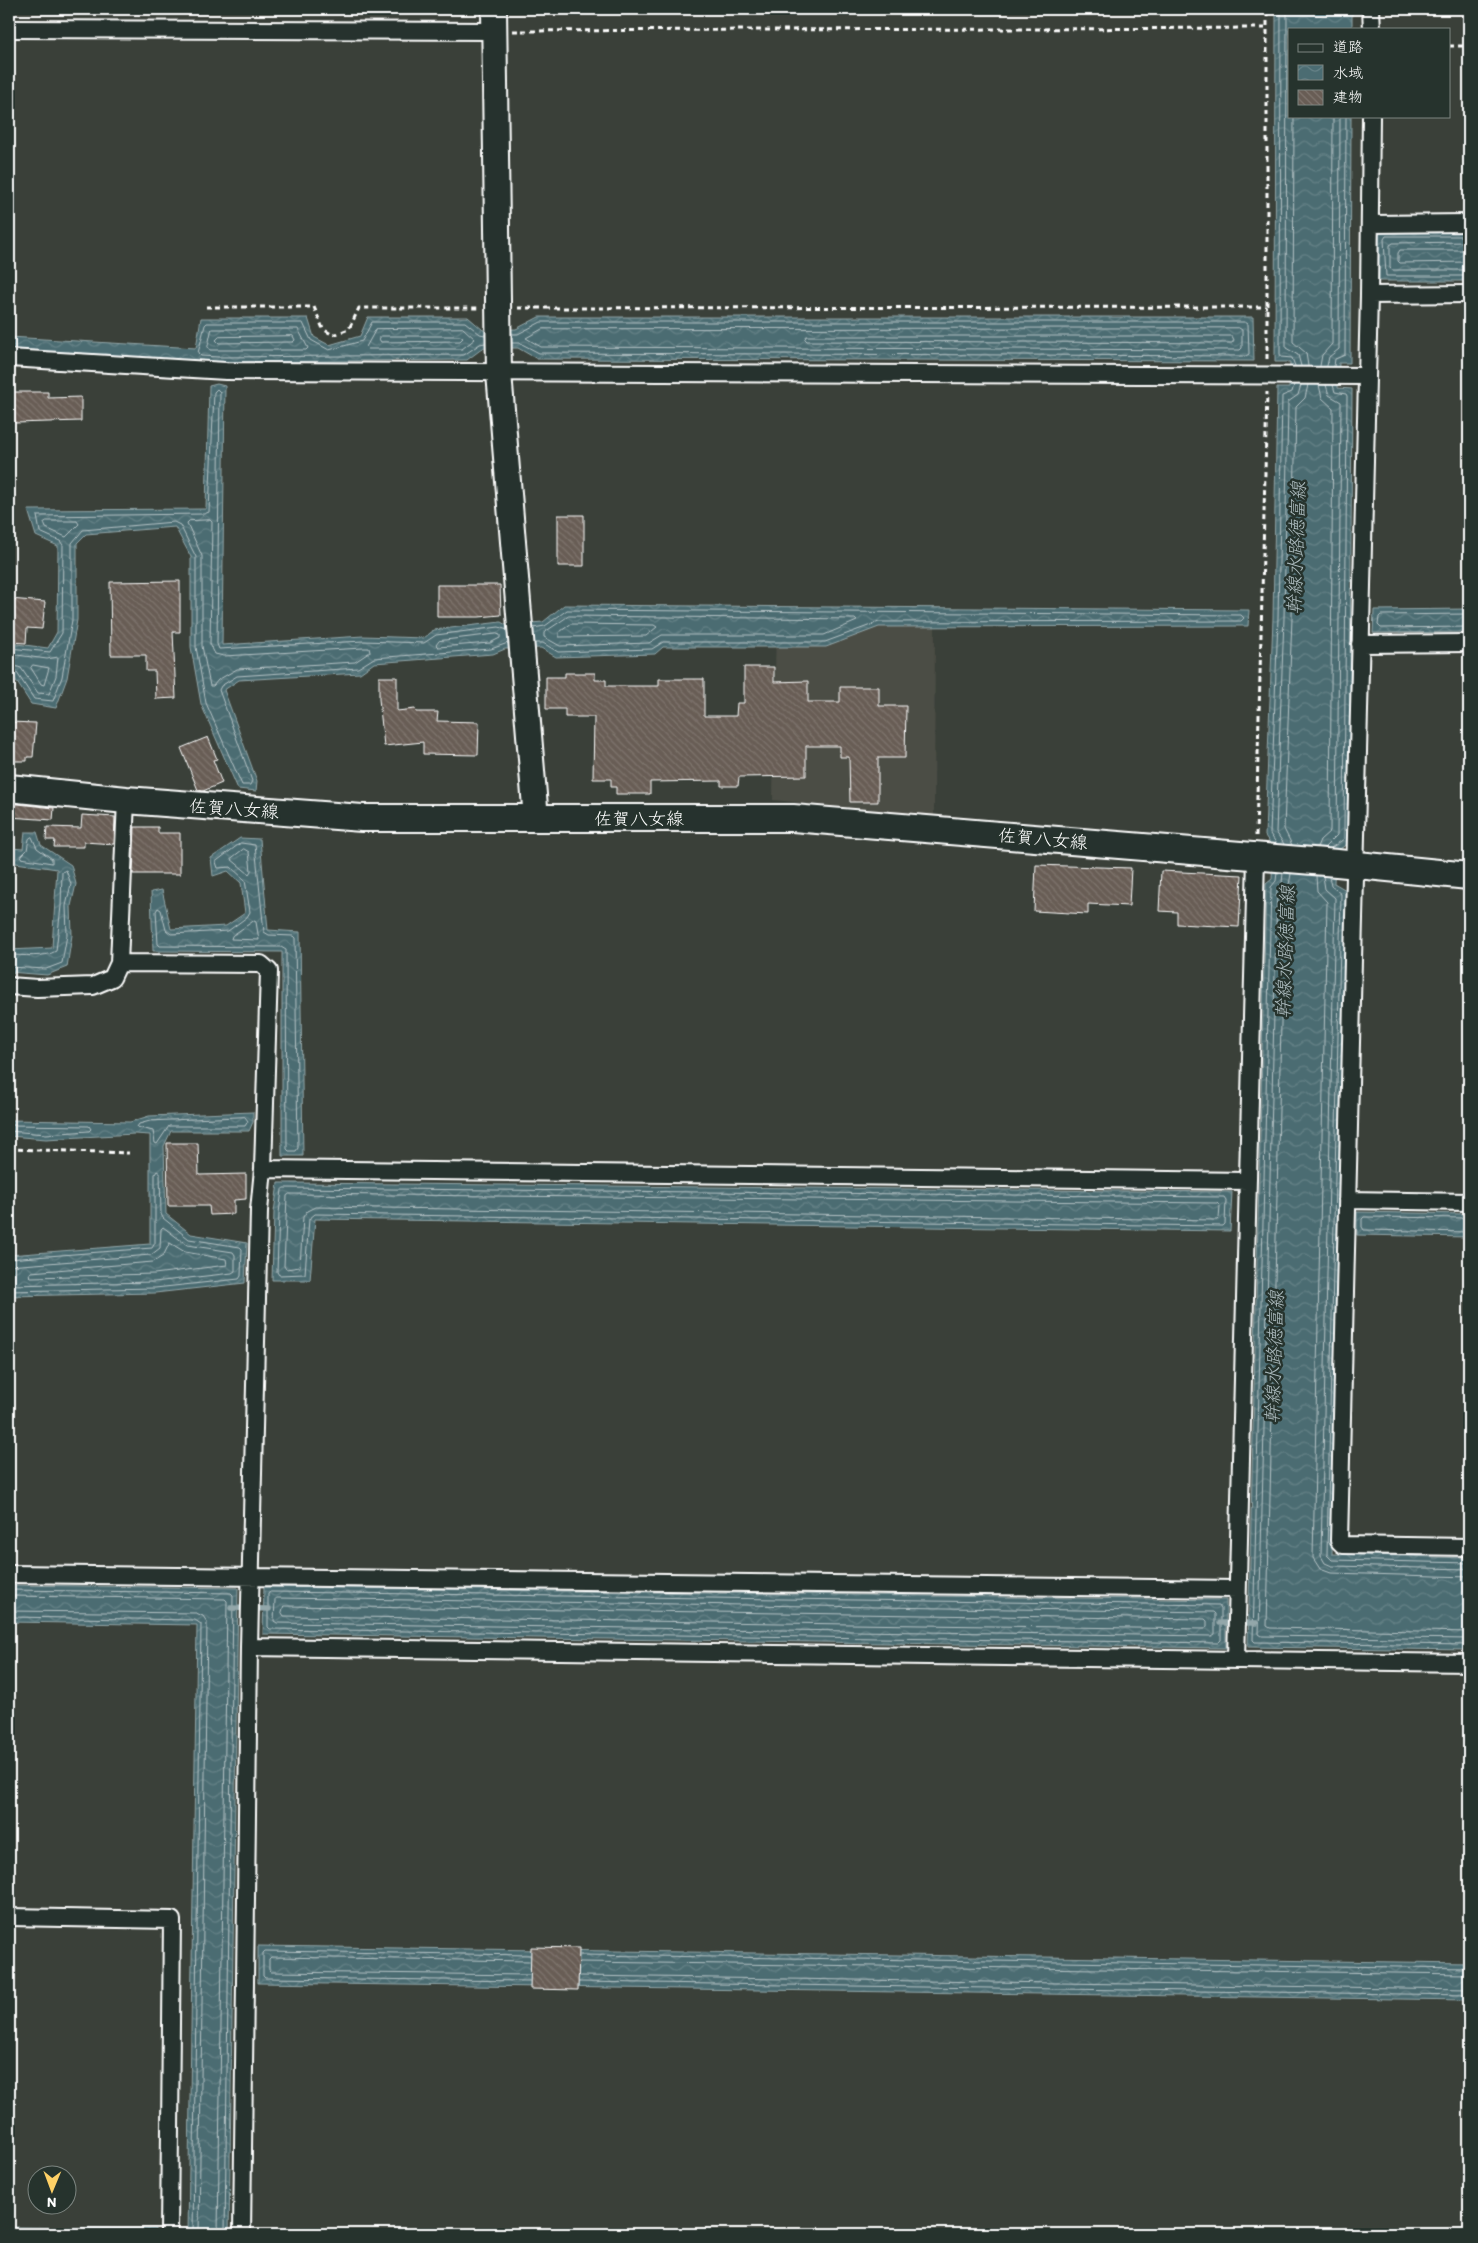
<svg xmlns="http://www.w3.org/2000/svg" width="1478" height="2243" viewBox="0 0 1478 2243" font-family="Itim,'Klee One',sans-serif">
  <defs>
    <pattern id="water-waves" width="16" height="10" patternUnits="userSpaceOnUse" patternTransform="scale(1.25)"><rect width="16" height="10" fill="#4b6c72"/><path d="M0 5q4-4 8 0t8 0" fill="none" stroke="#668287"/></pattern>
    <pattern id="building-back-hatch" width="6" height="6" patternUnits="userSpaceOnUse" patternTransform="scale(1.25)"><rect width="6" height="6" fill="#685d55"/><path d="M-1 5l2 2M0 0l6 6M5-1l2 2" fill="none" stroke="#7f756e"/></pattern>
  </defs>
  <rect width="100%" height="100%" fill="#3a4039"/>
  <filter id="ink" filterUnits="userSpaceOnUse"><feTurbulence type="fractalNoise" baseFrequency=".02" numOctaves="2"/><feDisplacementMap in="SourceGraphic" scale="10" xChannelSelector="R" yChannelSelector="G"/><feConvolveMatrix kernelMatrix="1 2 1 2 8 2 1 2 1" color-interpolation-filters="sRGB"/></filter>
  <g filter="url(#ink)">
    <path fill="#4c4d45" d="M935 617 934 816 773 800 776 619Z"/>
    <path fill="url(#water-waves)" stroke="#93a7aa" d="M1276 9H1352V29H1289V116H1351L1350 363H1339L1338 388 1352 389 1349 843 1335 852 1334 883 1346 890 1332 1554 1469 1558V1650L1248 1647 1266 884 1272 879 1273 847 1265 836 1273 618 1277 388H1289L1290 362H1275Z
      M1379 231H1469V281H1379Z
      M368 317H468L483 330 516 329 539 317H1253L1254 361 537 359 518 348H483L467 360 219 362 9 351V337L196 348 201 318H308L314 337 329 345 360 336Z
      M217 384 225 386 222 645 363 636 424 638 434 630 501 622 506 625 543 622 564 605 1249 610 1248 626 879 627 826 647H663L655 654 556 657 541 648 505 649 493 654 374 663 360 673 239 680 224 690 257 781 256 791 238 789 201 704 191 647V557L175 527 86 534 77 543V620L67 678 56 708 31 704 13 676 9 674V643L48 648 57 632 58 546 36 536 28 510 206 509 209 386Z
      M1469 609V632L1373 633 1374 610Z
      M25 832H37L41 845 71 865 76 884 71 906 72 935 67 967 47 975 9 972V950L52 948 57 869 9 862V848L23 849Z
      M240 838 260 839 268 930 300 932 303 1156H282V952L153 951 151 892 162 890 171 929 226 926 245 913 241 883 228 871 213 876 211 858Z
      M253 1112V1122L249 1131H171L164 1146 166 1214 191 1234 247 1243 245 1283 155 1293 9 1296V1255L150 1244V1135L134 1134 46 1139 9 1136V1120L130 1122 149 1116Z
      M278 1183H293L1232 1192 1230 1231 315 1219 310 1280H272L274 1212Z
      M1357 1212 1469 1214V1237L1357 1235Z
      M9 1585 238 1588 229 2234H188L197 1625 9 1622Z
      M264 1587 1226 1600V1648L263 1634Z
      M258 1946 1469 1963V2000L258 1983Z
      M9 2227 155 2229V2234H9Z"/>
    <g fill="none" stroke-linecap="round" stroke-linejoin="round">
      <path stroke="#b7c4c7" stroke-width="1" d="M1281 9 1280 354 1281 357 1292 358 1295 366
        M1287 9 1286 348 1298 355 1301 366
        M1294 116 1293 342 1306 353 1308 366
        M1469 236H1386L1384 239 1386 276H1469
        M1469 242 1393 243 1390 245V268L1392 270H1469
        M1469 250H1400L1398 253V261L1400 263 1469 262
        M463 328 475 339 462 349H368L366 347 376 329Z
        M1239 328 1242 330V348L1240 350 541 347 526 338 542 329Z
        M212 329H298L308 348 306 350H210L208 347Z
        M512 334H518L541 322H1245L1248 324 1249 354 1246 356 539 353 520 343H512
        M485 335 480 334 465 322H372L362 341 329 350 311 340 303 323H207L205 325 198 353 201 356 219 357 464 355 480 344 485 343
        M293 336 295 340 293 342 219 343 216 340 219 337Z
        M382 336H460L463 338 460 341 381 342 379 339Z
        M807 336H1232L1234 340 1232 343 807 341 805 339Z
        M1320 366 1322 355 1332 344 1333 116
        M1327 366 1329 357 1339 349 1340 116
        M1334 366 1335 359 1345 355 1346 116
        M210 520 212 522 210 644 215 654 224 656 363 648H369L370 652 355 662 237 669 218 680 213 686H210L202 646V556L187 523 189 521Z
        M47 521H77L79 524 66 537 46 528 44 523Z
        M1469 614 1381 615 1379 617 1378 625 1381 628 1469 627
        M569 616 855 619 857 621 824 635H662L649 643 560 646 544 637V633Z
        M571 624 654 625 657 627 646 636 559 637V633Z
        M533 628 545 626 567 610 1241 615 1244 618 1241 621 879 622 825 642H663L652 649 558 652 543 643H535
        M497 634 500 635V638L490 643 438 647 436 645 439 641Z
        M9 648 50 652 62 633 63 545 60 541 40 532 37 516 204 514 209 512 214 392 217 389 220 392 217 644 219 649 363 641 424 643 436 635 499 627 507 630
        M9 654 47 659 58 657 56 676 49 694 38 693 21 668 9 664
        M33 665 49 668 44 685 41 684 31 668Z
        M9 670 17 673 34 699 53 701 62 677 72 620V543L83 530 174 522 180 525 196 557V647L206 703 242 785H250L252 781 219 690 221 686 237 676 358 668 374 658 491 649 508 643
        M32 837 37 848 52 859V863L21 858 22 855 27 850 29 839Z
        M241 843 255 845 264 932 269 935 293 936 295 938 298 1148 296 1151H289L287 1149 286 950 281 947 160 946 158 944 156 911 158 908 161 910 166 930 171 934 228 931 247 917 250 912 245 880 231 867 218 868 216 862Z
        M1277 844 1270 834 1278 618 1282 396 1292 392 1294 385
        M1284 844 1276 832 1284 618 1288 402 1298 395 1301 385
        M1292 845 1284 829 1292 618 1296 407 1305 398 1308 385
        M1317 847 1320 840 1330 831 1333 408 1322 398 1319 385
        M1324 848 1337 835 1341 402 1329 395 1326 385
        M1331 848 1344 839 1347 396 1346 394 1335 392 1333 385
        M244 849 249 852 251 871 249 874 231 859Z
        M1277 872 1276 881 1271 887 1253 1640 1255 1642 1469 1645
        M1283 873 1282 883 1277 890 1259 1634 1262 1636 1469 1639
        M1291 874 1289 885 1284 894 1267 1626 1270 1628 1469 1632
        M1316 876 1317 891 1327 902 1313 1558 1320 1569 1331 1573 1469 1577
        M1323 876 1325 889 1335 898 1321 1556 1325 1563 1332 1566 1469 1569
        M1329 877 1331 886 1341 894 1327 1555 1332 1560 1469 1563
        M254 921 256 922 259 940 231 939 232 936Z
        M9 955C22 955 45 958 56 951L61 906 62 872 66 870 71 884 66 906 67 935 62 963 46 969 9 967
        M245 1117 248 1121 245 1126H169L157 1144 155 1143 153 1131 137 1127 139 1124 150 1121Z
        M9 1125 89 1126 91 1129 89 1131 46 1134 9 1131
        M284 1188 1224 1197 1226 1200 1225 1224 1223 1226 315 1214 309 1219 305 1274 279 1275 277 1272 279 1213 282 1190Z
        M290 1194 1217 1203 1220 1206 1219 1218 1217 1220 315 1207 307 1211 303 1217 300 1267 286 1269 284 1266 287 1196Z
        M1469 1218 1364 1217 1362 1219V1227L1364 1230 1469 1232
        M170 1243 185 1252 226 1259 227 1265 154 1274 31 1277 29 1275 31 1272 153 1262 163 1256Z
        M9 1259 152 1248 155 1243V1174L157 1171 160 1173 161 1214 163 1218 189 1239 240 1247 242 1249 241 1276 239 1279 155 1288 9 1291
        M9 1266 151 1255 160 1248 161 1229 163 1227 187 1245 233 1252 235 1255V1271L232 1273 154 1282 9 1285
        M9 1590 231 1593 233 1595 225 2234
        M271 1592 1219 1605 1221 1608V1640L1218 1643 270 1629 268 1627V1594Z
        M9 1596 225 1599 227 1601 218 2234
        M277 1598 1213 1612 1215 1614V1634L1212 1636 277 1623 274 1621 275 1600Z
        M284 1606 1205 1619 1207 1621V1626L1205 1629 284 1616 282 1613Z
        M9 1611 196 1613 203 1616 207 1622 199 2234
        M9 1617 195 1620 201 1624 193 2234
        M580 1955 1469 1968
        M580 1962 1469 1974
        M529 1975 271 1972 269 1970V1959L271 1957 529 1961
        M580 1976 1469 1989
        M529 1981 265 1978 263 1976V1953L265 1951 530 1955
        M579 1982 1469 1995
        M9 2232 150 2234"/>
      <path stroke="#93a7aa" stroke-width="5.5" d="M231 1608 269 1609
        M1220 1623H1256"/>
    </g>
    <path fill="url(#building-back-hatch)" stroke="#fff" d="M14 392H48V398L81 397V421L15 423Z
      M558 515H584V566H558Z
      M180 581V632H173L176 698 156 699 155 671H146V655H111L110 582Z
      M437 585H500L501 615 479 617H437Z
      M10 599 45 602 42 629 27 628 26 643 9 642Z
      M744 667H774V682L808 681V702H840V687H879V706H906L905 758H878V802H850L849 757H840V746H806V776L739 777 738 786H721V781L650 782V794H616V787H611V779H593L594 717H565V709H546V677H565V673H595V680H606V686H659V679H704V716H736L737 703H744Z
      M379 677H397V711L415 709 416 712H438L437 721 479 722 478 755 423 754V742L384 746 379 699Z
      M9 722 36 723 33 757H27V761H9Z
      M208 737 217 759 213 760 222 783 203 791 198 790 181 748Z
      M9 803 54 808 53 820 9 817Z
      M82 815 115 817 114 844 84 842V847H54L55 840H46L47 827 81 828Z
      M135 827H158V833H180V874H133Z
      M1036 865 1131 868 1129 906 1088 904V914L1034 911Z
      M1161 871 1242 875 1239 927 1177 924V912L1159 911Z
      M167 1143H198L199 1175 246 1174V1199L234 1200V1214L210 1215 209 1206H168Z
      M531 1947 579 1948 578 1990 530 1989Z"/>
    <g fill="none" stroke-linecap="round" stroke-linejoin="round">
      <g stroke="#fff" stroke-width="20">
        <path id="street" d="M1371 9 1372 29
          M9 29 494 31
          M1371 116 1369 295 1339 1541 1343 1545 1469 1547
          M1370 224 1469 223
          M1369 295 1469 294
          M9 358 226 371 1367 376
          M1360 644 1469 643
          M119 963 126 800
          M9 986 37 988 93 986 112 978 119 963 261 964 269 971 263 1169 259 1211 249 1647 242 2234
          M263 1169 1248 1181
          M1347 1200 1469 1202
          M9 1574 1237 1589
          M249 1647 1469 1663
          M1236 1660 1256 857
          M9 1917 172 1920 169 2234"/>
      </g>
      <g stroke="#fff" stroke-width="28">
        <path id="secondary" d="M494 9 499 373 536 819"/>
      </g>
      <g stroke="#fff" stroke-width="30">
        <path id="primary" d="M9 788 126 800 362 818H793L1337 863 1469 876"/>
      </g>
      <path stroke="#fff" stroke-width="3" stroke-dasharray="5 4" stroke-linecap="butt" d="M513 31 1267 28
        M1449 46H1469
        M206 307H314L323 329 333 335 349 329 359 308H479
        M518 308 1267 307
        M1267 359V9
        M1256 836 1267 392
        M9 1149 129 1153"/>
      <use href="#street" stroke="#26332d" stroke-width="16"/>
      <use href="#secondary" stroke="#26332d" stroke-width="24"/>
      <use href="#primary" stroke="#26332d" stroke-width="26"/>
    </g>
  </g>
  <g text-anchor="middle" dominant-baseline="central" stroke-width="5" stroke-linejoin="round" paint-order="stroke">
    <g font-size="18" fill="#fff" stroke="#26332d">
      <text transform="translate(234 809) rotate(4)">佐賀八女線</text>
      <text x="639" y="819">佐賀八女線</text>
      <text transform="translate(1043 839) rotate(5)">佐賀八女線</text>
    </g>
    <g font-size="19" font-style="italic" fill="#aebdc0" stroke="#26332d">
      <text transform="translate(1296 548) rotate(-88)">幹線水路徳富線</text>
      <text transform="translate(1285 952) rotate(-88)">幹線水路徳富線</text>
      <text transform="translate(1274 1357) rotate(-88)">幹線水路徳富線</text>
    </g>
  </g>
  <rect width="1478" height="2243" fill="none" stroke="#26332d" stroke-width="30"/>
  <rect x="15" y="15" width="1448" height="2213" fill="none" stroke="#fff" stroke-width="2" filter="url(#ink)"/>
  <rect x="1288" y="28" width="162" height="90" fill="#26332d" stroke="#7d8581"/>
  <rect x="1298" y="44" width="25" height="8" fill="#26332d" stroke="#7d8581"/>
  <text x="1333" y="52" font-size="15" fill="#ffffff">道路</text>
  <rect x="1298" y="65" width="25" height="15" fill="url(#water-waves)" stroke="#7d8581"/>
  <text x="1333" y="78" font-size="15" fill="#ffffff">水域</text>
  <rect x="1298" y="90" width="25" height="15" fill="url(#building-back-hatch)" stroke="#7d8581"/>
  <text x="1333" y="102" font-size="15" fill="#ffffff">建物</text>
  <g transform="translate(52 2190) rotate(181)"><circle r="24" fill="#26332d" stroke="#7d8581"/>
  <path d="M0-4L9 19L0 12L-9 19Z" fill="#ffd166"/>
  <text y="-8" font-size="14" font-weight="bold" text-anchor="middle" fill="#ffffff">N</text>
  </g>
</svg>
